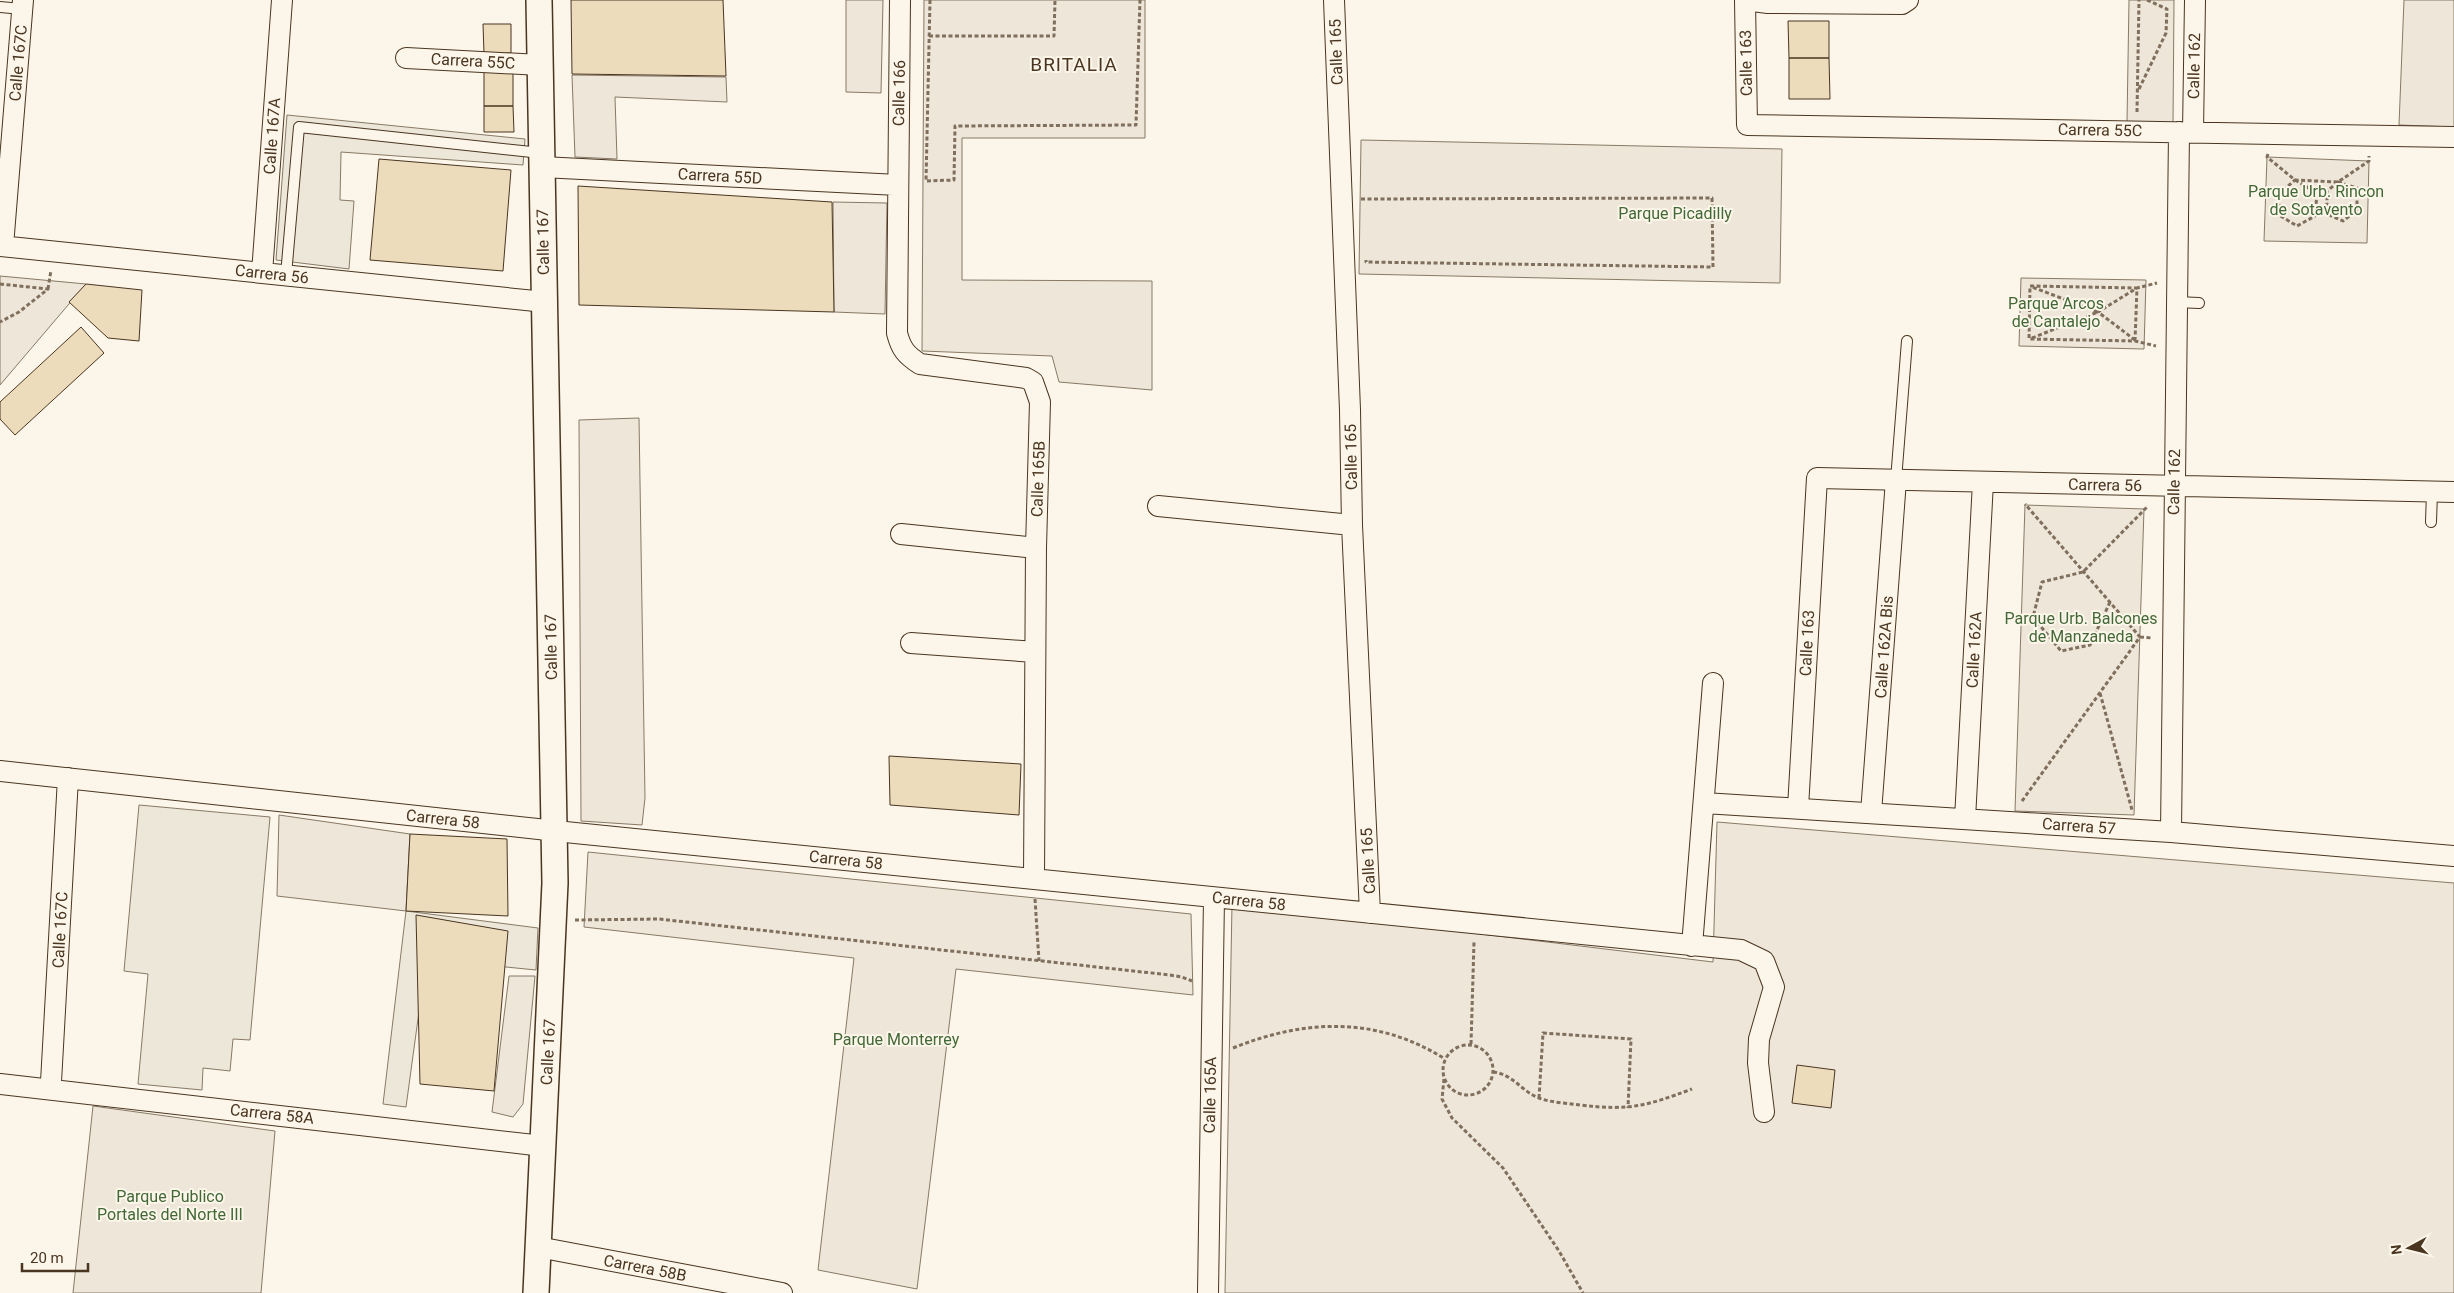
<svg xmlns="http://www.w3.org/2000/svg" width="2454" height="1293" viewBox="0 0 2454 1293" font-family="Roboto,sans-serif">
  <rect width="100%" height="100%" fill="#fbf6e9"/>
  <path fill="#ede6d9" stroke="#887966" d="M846 0H883L881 93 846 92Z
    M924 0H1145V138H962V280L1152 281V390L1059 382 1052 356 922 351Z
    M2129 0H2174L2173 124 2127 122Z
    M2404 0H2454V127L2399 125Z
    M572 75 726 77 727 102 615 97 617 159 575 157Z
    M1361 140 1782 149 1780 283 1359 274Z
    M2267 157 2369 161 2367 243 2264 241Z
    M833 202 887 203 885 314 834 312Z
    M0 276 86 284 0 385Z
    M2021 278 2146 280 2144 349 2019 346Z
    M639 418 645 798 642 825 581 821 579 420Z
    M2025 505 2144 509 2134 815 2015 811Z
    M279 815 410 834 406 911 277 896Z
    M1717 822 2454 883V1293H1225L1232 904 1713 962Z
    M588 852 1191 914 1193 995 956 969 917 1289 818 1270 854 958 584 927Z
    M509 976H535L523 1104 513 1117 492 1112Z
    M93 1106 275 1131 261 1293H73Z"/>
  <path fill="#ede7d9" stroke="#887966" d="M287 115 525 139 523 165 341 152 340 200 354 201 349 269 276 260Z
    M139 805 270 817 250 1040 233 1039 230 1071 203 1068 202 1090 138 1084 148 974 124 971Z
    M406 911 538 928 536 970 446 961 424 975 406 1107 383 1104Z"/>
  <path fill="#ecdcbc" stroke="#4a3520" d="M571 0H723L726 76 572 74Z
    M1788 21H1829V58H1789Z
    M483 24H511V53L484 54Z
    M1789 58H1829L1830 99H1789Z
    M513 67V106H484V68Z
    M484 106H513L514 132H484Z
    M379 159 511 170 503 271 370 260Z
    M578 186 832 202 834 312 579 305Z
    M86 284 142 290 139 341 108 338 69 302Z
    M81 327 104 353 15 435 0 419V402Z
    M889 756 1021 764 1019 815 890 805Z
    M410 834 507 839 508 916 406 911Z
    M416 915 508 931 494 1091 420 1084Z
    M1797 1065 1835 1070 1831 1108 1792 1103Z"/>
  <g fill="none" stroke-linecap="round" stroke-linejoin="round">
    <g stroke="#4a3520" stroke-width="12">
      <path id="service" d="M0 7 22 9
        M286 275 299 127 541 153
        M2176 302 2199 303
        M1896 480 1907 341
        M2431 522 2432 492"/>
    </g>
    <g stroke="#4a3520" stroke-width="22">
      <path id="minor" d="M900 0 897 333C901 349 906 355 920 364L1026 378 1033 382 1040 402 1036 548 1034 879
        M1334 0 1350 410 1352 525 1370 913
        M1745 0 1747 125 2454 137
        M1745 0 1768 3 1902 4 1908 0
        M406 58 540 65
        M2193 132 2195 0
        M542 167 898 185
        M0 246 545 302
        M3 246 23 0
        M262 273 282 0
        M1158 506 1352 525
        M901 534 1036 548
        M911 643 1035 652
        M0 771 575 833 1741 950 1764 961 1774 987 1759 1039 1758 1063 1764 1112
        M1704 803 2171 832 2454 856
        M1798 808 1817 478 2454 492
        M1871 813 1896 480
        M1965 819 1983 482
        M2171 832 2179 132
        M1692 946 1713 683
        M51 1082 68 778
        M0 1084 543 1146
        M538 1247 782 1293
        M1208 1293 1214 898"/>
    </g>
    <g stroke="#4a3520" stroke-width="28">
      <path id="tertiary" d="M536 1293 555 883 539 0"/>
    </g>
    <path stroke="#7f6f5c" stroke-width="3" stroke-dasharray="4 2.5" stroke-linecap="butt" d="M930 0 926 181 954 180 955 126 1136 125 1140 0
      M929 36H1054L1055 0
      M2139 89 2166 33 2167 9 2147 0
      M2137 112 2139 0
      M2268 154 2267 157 2295 180 2338 182 2369 161V156
      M2295 180 2317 193 2315 216 2297 226 2279 215V194Z
      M2338 182 2357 188V210L2343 221 2327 214V191Z
      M1361 199 1712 198 1713 267 1366 262V260
      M0 284 48 289 19 312 0 322
      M48 289 51 270
      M2032 338 2098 312 2032 287
      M2135 340 2098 312 2137 288 2157 283
      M2135 341 2137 288 2030 286 2029 339 2135 341 2156 346
      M2110 602 2090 645 2061 651 2033 617 2042 582 2083 572 2148 506
      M2140 637 2152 638
      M2100 693 2132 810
      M2022 801 2140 637 2025 504
      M1035 899 1039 961
      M575 920 659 919 1170 975 1182 977 1192 981
      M1471 1044 1474 942
      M1443 1070a25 25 0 1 1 50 0a25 25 0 1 1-50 0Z
      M1233 1048C1305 1019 1377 1016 1445 1059
      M1493 1072C1513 1074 1521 1091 1539 1098 1552 1103 1567 1103 1580 1105 1630 1111 1646 1106 1692 1089
      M1444 1079 1442 1099 1452 1118 1503 1168 1559 1251 1583 1293
      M1539 1098 1543 1033 1631 1039 1628 1108"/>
    <use href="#service" stroke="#fbf6e9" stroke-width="10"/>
    <use href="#minor" stroke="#fbf6e9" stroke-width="20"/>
    <use href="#tertiary" stroke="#fbf6e9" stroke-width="25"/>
  </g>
  <g text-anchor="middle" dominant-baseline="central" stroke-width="4" stroke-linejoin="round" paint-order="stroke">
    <g font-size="16" fill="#4a3520" stroke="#fbf6e9">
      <text transform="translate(1336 52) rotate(-92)">Calle 165</text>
      <text transform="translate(473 61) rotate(3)">Carrera 55C</text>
      <text transform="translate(18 63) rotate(-85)">Calle 167C</text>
      <text transform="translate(1746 63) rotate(-91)">Calle 163</text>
      <text transform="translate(2194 66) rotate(-89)">Calle 162</text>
      <text transform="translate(899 93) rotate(-89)">Calle 166</text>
      <text transform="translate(2100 130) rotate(1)">Carrera 55C</text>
      <text transform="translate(272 136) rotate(-86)">Calle 167A</text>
      <text transform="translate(720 176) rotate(3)">Carrera 55D</text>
      <text transform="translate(543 242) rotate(-91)">Calle 167</text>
      <text transform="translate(272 274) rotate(6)">Carrera 56</text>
      <text transform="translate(1351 457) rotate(-91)">Calle 165</text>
      <text transform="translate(1038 479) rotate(-88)">Calle 165B</text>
      <text transform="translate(2174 482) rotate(-89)">Calle 162</text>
      <text transform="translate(2105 485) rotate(1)">Carrera 56</text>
      <text transform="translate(1807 643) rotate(-87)">Calle 163</text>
      <text transform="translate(551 647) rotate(-91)">Calle 167</text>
      <text transform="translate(1884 647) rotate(-86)">Calle 162A Bis</text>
      <text transform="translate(1974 650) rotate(-87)">Calle 162A</text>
      <text transform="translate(443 819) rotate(6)">Carrera 58</text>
      <text transform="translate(2079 826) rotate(4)">Carrera 57</text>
      <text transform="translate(846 860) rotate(6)">Carrera 58</text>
      <text transform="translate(1368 861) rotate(-93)">Calle 165</text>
      <text transform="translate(1249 901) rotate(6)">Carrera 58</text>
      <text transform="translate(60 930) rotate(-87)">Calle 167C</text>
      <text transform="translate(548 1052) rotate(-87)">Calle 167</text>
      <text transform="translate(1210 1095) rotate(-89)">Calle 165A</text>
      <text transform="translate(272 1114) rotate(6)">Carrera 58A</text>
      <text transform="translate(645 1268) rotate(11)">Carrera 58B</text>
    </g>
    <g font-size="16" fill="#436837" stroke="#fbf6e9">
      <text x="2316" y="191">Parque Urb. Rincon<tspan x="2316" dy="18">de Sotavento</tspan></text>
      <text x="1675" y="213">Parque Picadilly</text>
      <text x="2056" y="303">Parque Arcos<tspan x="2056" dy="18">de Cantalejo</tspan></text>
      <text x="2081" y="618">Parque Urb. Balcones<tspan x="2081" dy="18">de Manzaneda</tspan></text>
      <text x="896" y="1039">Parque Monterrey</text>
      <text x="170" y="1196">Parque Publico<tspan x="170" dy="18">Portales del Norte III</tspan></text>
    </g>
    <g font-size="19" letter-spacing="1" fill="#4a3520" stroke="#fbf6e9">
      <text x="1074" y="64">BRITALIA</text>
    </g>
  </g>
  <g transform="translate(2409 1248) rotate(263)" stroke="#fbf6e9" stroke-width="4" paint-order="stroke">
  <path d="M0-4L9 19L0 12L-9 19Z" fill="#4a3520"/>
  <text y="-8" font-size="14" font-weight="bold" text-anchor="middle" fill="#4a3520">N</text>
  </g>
  <path d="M22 1263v8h66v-8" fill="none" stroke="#4a3520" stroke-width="2.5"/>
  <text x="30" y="1263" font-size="15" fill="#4a3520" stroke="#fbf6e9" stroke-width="4" paint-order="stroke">20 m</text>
</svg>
